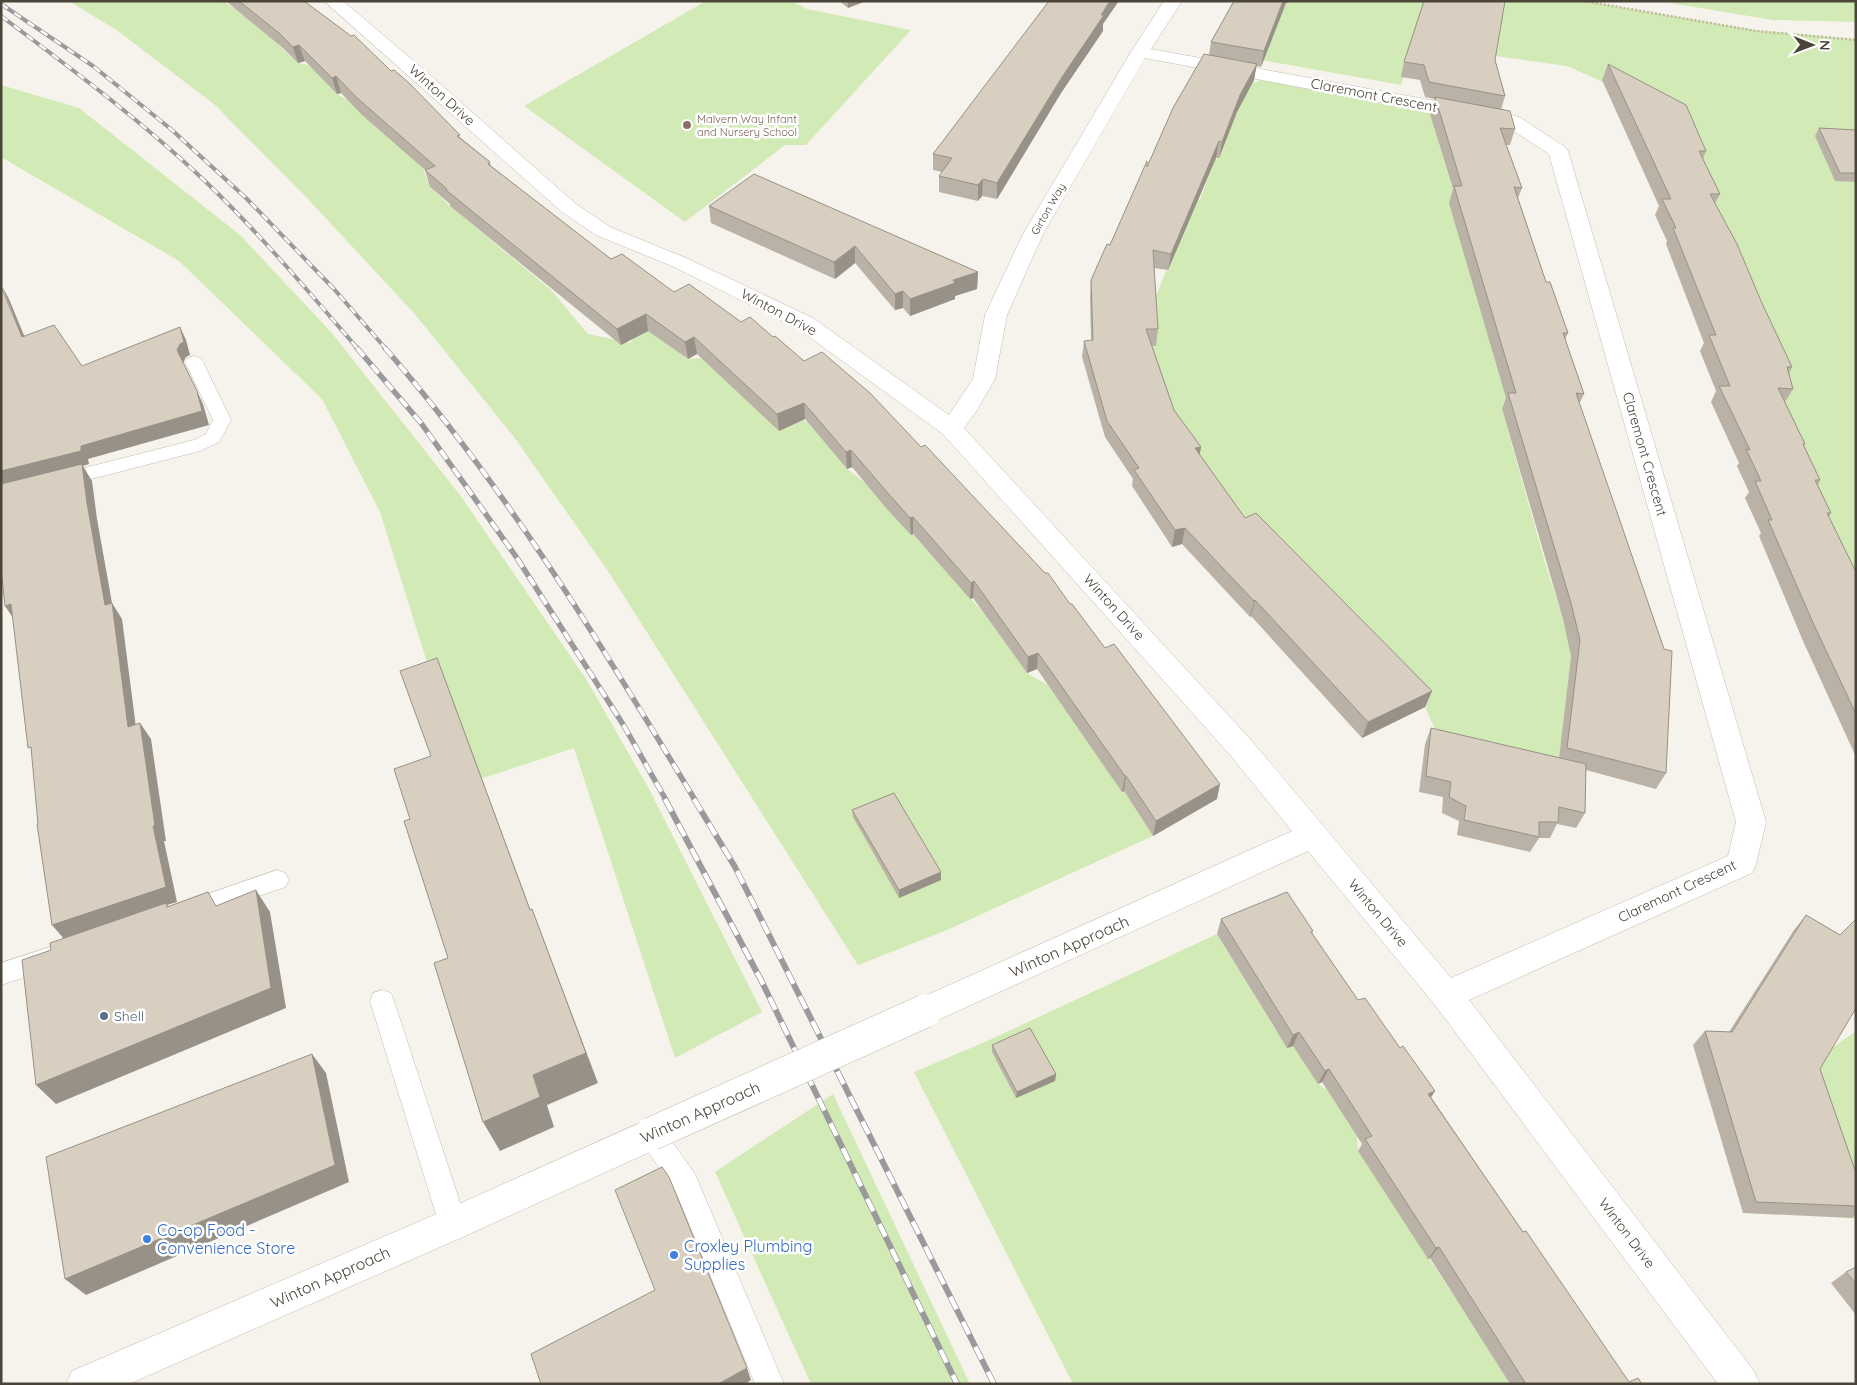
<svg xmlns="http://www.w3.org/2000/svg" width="1857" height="1385" viewBox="0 0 1857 1385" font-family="Quicksand,sans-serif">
  <rect width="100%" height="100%" fill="#f6f3ec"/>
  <path fill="#d2eab5" d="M69 1H222L236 9 271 38 298 63 313 66 337 94 351 102 378 129 393 140 423 168 430 187 450 206 551 290 588 334 630 343 643 326 687 359 701 358 808 423 847 469 868 485 983 612 1027 673 1048 685 1125 793 1153 836 947 930 858 965 610 574 514 437 414 313 307 198 215 105 118 31Z
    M706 1H791L807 9 911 30 806 145H785L685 222 524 106Z
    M1287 1H1584L1755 30 1856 39V615L1610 85 1567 66 1416 45 1401 85 1250 58 1262 28 1277 25Z
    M1658 1H1856V22L1773 20Z
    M1261 80 1453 118 1439 144 1457 203 1493 353 1509 408 1502 410 1546 566 1572 647 1557 776 1444 749 1425 707 1217 500 1146 353 1155 346 1152 295 1157 294 1165 273 1168 270 1196 203 1200 199 1215 160 1219 158 1234 118 1252 83Z
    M1 85 79 108 240 235 331 332 460 495 586 679 649 789 762 1012 675 1058 574 748 465 784 380 512 322 399 179 261 1 157Z
    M1217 934 1276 1031 1290 1041 1318 1084 1327 1090 1357 1136 1358 1151C1409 1229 1461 1305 1510 1384H1073L914 1072 985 1042Z
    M1856 1031V1220L1852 1218 1795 1049 1822 1055Z
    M833 1094 970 1384H811L715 1172Z"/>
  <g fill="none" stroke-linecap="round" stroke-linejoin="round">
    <g stroke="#c2bbae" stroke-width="1">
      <path id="lane" d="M194 356 200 358 203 362 231 420 219 442 200 451 60 487 53 486 51 481 53 476 194 440 206 434 213 420 185 362 188 358Z
        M277 870 285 873 289 880 285 887 187 921 179 918 175 911 179 904Z
        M50 947 59 950 62 958 59 966 1 985V963Z
        M382 990 391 993 394 1001 467 1224 463 1234 453 1238 443 1234 439 1224 370 1001 373 993Z
        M651 1121 660 1125 695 1174 784 1384H755L676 1192 642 1143 638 1134 642 1125Z"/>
    </g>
    <g stroke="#c2bbae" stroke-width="1">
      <path id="street" d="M324 1H343L422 68 576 204 610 227 686 258 813 318 949 415 973 379 985 315 1023 234 1131 52 1164 1H1182L1151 49 1512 115 1519 117 1565 147 1568 151 1766 822 1756 864 1752 873 1469 1000 1754 1371 1760 1384H1718L1435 1005 1308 851 936 1021 925 1026 914 1021 909 1011 914 1001 1292 831 1231 756 943 434 797 328 672 266 596 235 562 212ZM1145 58 1506 126 1549 154 1736 822 1728 856 1451 978 1251 740 964 428 977 410 995 379 1007 315 1043 234Z
        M651 1118 663 1122 668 1134 663 1146 465 1236 129 1384H66L72 1371 441 1212Z"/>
    </g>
    <path stroke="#c4b79f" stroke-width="2.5" stroke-dasharray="2 2" stroke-linecap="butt" d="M1584 1 1756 31 1856 40"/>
    <use href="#lane" fill="#fff" fill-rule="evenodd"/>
    <use href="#street" fill="#fff" fill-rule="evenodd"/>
    <g stroke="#9a9a9a" stroke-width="4">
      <path id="rail-far2" d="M1 4 93 66 172 130 247 199 334 289 386 349
        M1 16C72 69 143 122 207 183 261 235 309 292 358 349"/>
    </g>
    <g stroke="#9a9a9a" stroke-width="5.5">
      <path id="rail-far1" d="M357 348 421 423 517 558 624 726 666 800
        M385 348C505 486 601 644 695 800"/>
    </g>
    <g stroke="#9a9a9a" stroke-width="6">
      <path id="rail" d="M665 799 762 982 957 1384
        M694 799 735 867 994 1384"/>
    </g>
    <use href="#rail-far2" stroke="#fff" stroke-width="2.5" stroke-dasharray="8" stroke-linecap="butt"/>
    <use href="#rail-far1" stroke="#fff" stroke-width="4" stroke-dasharray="11" stroke-linecap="butt"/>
    <use href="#rail" stroke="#fff" stroke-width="4.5" stroke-dasharray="14" stroke-linecap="butt"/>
    <g stroke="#c2bbae" stroke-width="34" stroke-linecap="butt">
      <path id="street-bridge" d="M651 1134 925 1011"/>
    </g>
    <use href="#street-bridge" stroke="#fff" stroke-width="33"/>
  </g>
  <path fill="#bab2a6" d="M222 1H304L461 138 490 162 491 166 611 259 622 254 1070 604 1217 799 1153 836 1124 791 1122 792 1037 669 1027 673 973 598 970 599 913 534 911 535 886 508 852 467 847 469 805 419 779 431 697 354 688 359 648 331 621 345 450 206V204L430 187 425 170 361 114 341 93 337 94 305 61 298 63 284 49 227 2 224 3Z
    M839 1H866L848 8Z
    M1234 1H1289L1288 3H1286L1261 67 1256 66 1254 80 1237 112 1219 158H1216L1168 270 1154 268 1158 329 1156 346H1152L1174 410 1201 447 1199 454 1245 518 1432 691 1425 707 1362 738 1251 616 1250 617 1182 544 1172 547 1132 486 1133 479 1105 437 1082 357 1084 341 1091 340 1090 297 1091 280 1110 245 1147 167 1209 55 1211 42Z
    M1103 24V31L1061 93 997 199 982 196 978 201 939 192V176L942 172 933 170V154Z
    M1495 60 1505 96 1501 110 1515 129 1510 145H1506L1522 188 1518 198 1546 282 1568 333 1565 340 1584 394 1579 404 1666 773 1656 789 1586 770 1585 813 1576 828 1557 824 1550 838H1539L1530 852 1457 835 1459 821 1442 813 1443 797 1419 792 1425 744 1431 728 1559 758 1571 656 1563 619 1502 409 1506 398 1449 203 1453 189 1430 114 1434 99 1425 97 1420 80 1401 77 1404 62Z
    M1608 64 1706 151 1703 159 1720 194 1715 204 1792 367 1789 374 1793 389 1785 402 1805 444 1804 446 1820 480 1818 485 1831 513 1829 517 1856 572V757L1803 641 1759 536 1761 533 1745 498 1749 492 1737 466 1739 463 1711 402 1716 391 1700 351 1704 343 1666 244 1667 241 1655 215 1659 206 1602 80Z
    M1819 128 1856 130V182L1835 181 1815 136Z
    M709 206 978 272 977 289 955 296V299L910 316 903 308 895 310 855 263 835 279 711 223Z
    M852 810 941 880 899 898 853 817Z
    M1806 915 1820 1069 1856 1173V1215L1852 1218 1743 1213 1693 1045 1705 1031 1729 1032 1794 930Z
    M1221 919 1313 931 1312 933 1358 1000 1431 1097 1523 1232 1629 1382 1642 1384H1510L1430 1258 1428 1259 1358 1151 1362 1144 1322 1082 1318 1084 1293 1046 1287 1048 1217 934Z
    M992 1045 1056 1074 1055 1081 1016 1098 992 1052Z
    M1856 1267V1315L1831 1283 1846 1272Z"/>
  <path fill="#979187" d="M848 1H866L848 8Z
    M1110 1H1119L1103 24V31L1061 93 997 199V183L1101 15Z
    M1283 1H1286V3L1261 67 1264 51Z
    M299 45 305 61 298 63 293 47Z
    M1257 64 1254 80 1237 112 1219 158 1222 142 1240 95Z
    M336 76 341 93 337 94 332 78Z
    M1219 141 1216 158 1168 270 1171 254Z
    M983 179 982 196 978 201V185Z
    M855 246V263L835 279 834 262Z
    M978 272 977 289 955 296V299L910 316V299L953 280Z
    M2 286 9 299 30 350 22 337Z
    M903 291V308L895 310V294Z
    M646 314 648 331 621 345 617 329Z
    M180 327 186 340 190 355 186 357 183 363 177 350Z
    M694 337 697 354 688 359 685 342Z
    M197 391 203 404 209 425 88 459 89 464 83 466 92 481 97 519 112 603 122 619 138 743 128 727 1 481V471L81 446Z
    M804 403 805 419 779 431 777 414Z
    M1201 447 1198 464 1195 448Z
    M851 450 852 467 847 469 846 452Z
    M913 517V534L911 535 910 518Z
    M1185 528 1182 544 1172 547 1175 530Z
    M974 581 973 598 970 599 971 583Z
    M1255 600 1251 616 1250 617 1254 601Z
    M11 604 16 622 5 606Z
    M1038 653 1037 669 1027 673 1028 657Z
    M437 658 451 695 543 944 530 910Z
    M1432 691 1425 707 1362 738 1368 722Z
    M140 723 151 739 166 841H164L177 902 167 905 182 924 65 940 52 925 153 826Z
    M1125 776H1126L1124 791 1122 792Z
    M1220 784 1217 799 1153 836 1156 821Z
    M941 872V880L899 898V890Z
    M256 890 270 912 286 1008 56 1104 36 1085Z
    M532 909 598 1083 547 1105 554 1127 500 1151 483 1122 533 1075Z
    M1299 1032 1293 1046 1287 1048 1293 1035Z
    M312 1054 326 1073 349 1182 86 1295 65 1279Z
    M1329 1069 1322 1082 1318 1084 1325 1071Z
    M1056 1074 1055 1081 1016 1098 1017 1092Z
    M1435 1091 1427 1104 1428 1094Z
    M1439 1247 1430 1258 1428 1259 1436 1248Z
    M747 1368 751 1380 745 1384H718Z"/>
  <path fill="#d8cfc1" stroke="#979187" d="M239 1H304L351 36 354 35 391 71 394 70 409 83 460 135 457 136 490 162 488 164 611 259 622 254 674 292 689 284 741 322 750 317 773 337 775 336 804 361 822 352 870 393 921 447 925 445 1045 573H1048L1070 604H1072L1105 648 1114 644 1220 784 1156 821 1126 776H1125L1038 653 1028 657 974 581 971 583 913 517 910 518 886 491 851 450 846 452 804 403 777 414 694 337 685 342 646 314 617 329 446 190 447 189 425 170 435 166 356 97 336 76 332 78 299 45 293 47 279 33Z
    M1049 1H1110L1101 15H1104L1062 77 997 183 983 179 978 185 939 176 952 158 933 154Z
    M1234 1H1283L1264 51 1211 42Z
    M1424 1H1505L1495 60 1505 96 1429 82 1424 65 1404 62Z
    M1204 54 1257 64 1240 95 1222 142 1219 141 1171 254 1153 250 1158 329H1146L1174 410 1201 447 1195 448 1245 518 1256 513 1432 691 1368 722 1255 600 1254 601 1185 528 1175 530 1134 470 1139 468 1107 421 1084 341 1093 340 1091 280 1107 244 1110 245 1147 161V167L1173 108Z
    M1608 64 1686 105 1706 151H1699L1720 194H1710L1737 244 1761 301 1792 367H1787L1793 389 1778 388 1805 444H1803L1820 480H1815L1831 513H1827L1856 572V714L1814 625 1768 520H1772L1755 481H1761L1746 449 1750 450 1719 386H1730L1709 335H1716L1673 228H1676L1662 199H1671Z
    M1435 97 1510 111 1515 129 1500 128 1522 188 1514 187 1546 282H1550L1568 333H1563L1584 394 1576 393 1664 649 1672 651 1666 773 1567 748 1580 640 1571 603 1508 393H1516L1454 186H1462Z
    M1819 128 1856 130V173H1840Z
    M754 174 978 272 953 280 955 283 910 299 903 291 895 294 855 246 834 262 709 206Z
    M1 286 22 337 54 325 82 366 180 327 184 342 180 344 177 350 197 391 202 411 81 446V451L1 471Z
    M82 464 87 503 105 605 112 603 128 727 140 723 155 826H153L166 887 52 925 37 824H38L31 747 28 748 11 604 5 606 2 578H1V484Z
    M437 658 530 910 532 909 586 1053 533 1075 540 1097 483 1122 434 963 448 958 404 821 410 819 394 769 431 756 400 671Z
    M1431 728 1586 764 1585 813 1559 807 1558 822H1539V837L1464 820 1466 806 1449 797 1451 782 1426 776Z
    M894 793 941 872 899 890 852 810Z
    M256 890 271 988 36 1085 22 960 51 950 50 943 166 903 167 907 208 892 216 906Z
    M1287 892 1313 931 1311 932 1358 1000 1365 998 1400 1048 1403 1046 1435 1091 1428 1094 1523 1232 1526 1231 1629 1382 1638 1378 1642 1384H1526L1439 1247 1436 1248 1365 1139 1372 1136 1329 1069 1325 1071 1299 1032 1293 1035 1221 919Z
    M1806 915 1840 935 1856 919V1008L1820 1069 1856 1173V1206L1756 1202 1705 1031 1732 1032Z
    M1030 1028 1056 1074 1017 1092 992 1045Z
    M312 1054 335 1165 65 1279 46 1157Z
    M662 1167 669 1177 747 1368 718 1384H541L531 1354 655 1290 615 1190Z
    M1856 1267V1283L1846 1272Z"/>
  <circle fill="#8d6e63" stroke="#fff" stroke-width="2" cx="687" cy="125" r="5"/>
  <circle fill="#5c6f8a" stroke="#fff" stroke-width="2" cx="104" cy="1016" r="5"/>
  <g fill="#3f7fe0" stroke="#fff" stroke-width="2">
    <circle cx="147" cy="1239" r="5"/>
    <circle cx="674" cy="1255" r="5"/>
  </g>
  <g text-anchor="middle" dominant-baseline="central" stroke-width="5" stroke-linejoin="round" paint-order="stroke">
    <g font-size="11" fill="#785e54" stroke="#fff" text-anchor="start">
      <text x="697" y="119">Malvern Way Infant<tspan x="697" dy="13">and Nursery School</tspan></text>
    </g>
    <g font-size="11" fill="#4b4439" stroke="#fff">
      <text transform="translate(1048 209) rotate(-60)">Girton Way</text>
    </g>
    <g font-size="14" fill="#4b4439" stroke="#fff">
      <text transform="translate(442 95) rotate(42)">Winton Drive</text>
      <text transform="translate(1374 95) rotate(11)">Claremont Crescent</text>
      <text transform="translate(779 312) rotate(28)">Winton Drive</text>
      <text transform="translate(1645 454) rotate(74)">Claremont Crescent</text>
      <text transform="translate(1114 607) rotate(48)">Winton Drive</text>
      <text transform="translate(1677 891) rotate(-25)">Claremont Crescent</text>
      <text transform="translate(1378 913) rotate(50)">Winton Drive</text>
      <text transform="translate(1627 1233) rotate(53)">Winton Drive</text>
    </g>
    <g font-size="14" fill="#4e5e75" stroke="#fff" text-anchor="start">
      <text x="114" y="1016">Shell</text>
    </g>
    <g font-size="16" fill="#4b4439" stroke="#fff">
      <text transform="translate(1069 946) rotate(-24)">Winton Approach</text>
      <text transform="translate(700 1112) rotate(-24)">Winton Approach</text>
      <text transform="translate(330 1277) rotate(-24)">Winton Approach</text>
    </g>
    <g font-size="16" fill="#366cbe" stroke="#fff" text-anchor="start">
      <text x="157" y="1230">Co-op Food -<tspan x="157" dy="18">Convenience Store</tspan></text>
      <text x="684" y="1246">Croxley Plumbing<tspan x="684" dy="18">Supplies</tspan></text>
    </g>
  </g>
  <rect width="1857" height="1385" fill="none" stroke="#4b4439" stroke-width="5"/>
  <g transform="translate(1812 45) rotate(91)" stroke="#ffffff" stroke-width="4" paint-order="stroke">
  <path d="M0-4L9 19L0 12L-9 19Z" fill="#4b4439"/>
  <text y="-8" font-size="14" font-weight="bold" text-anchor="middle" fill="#4b4439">N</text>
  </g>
</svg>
